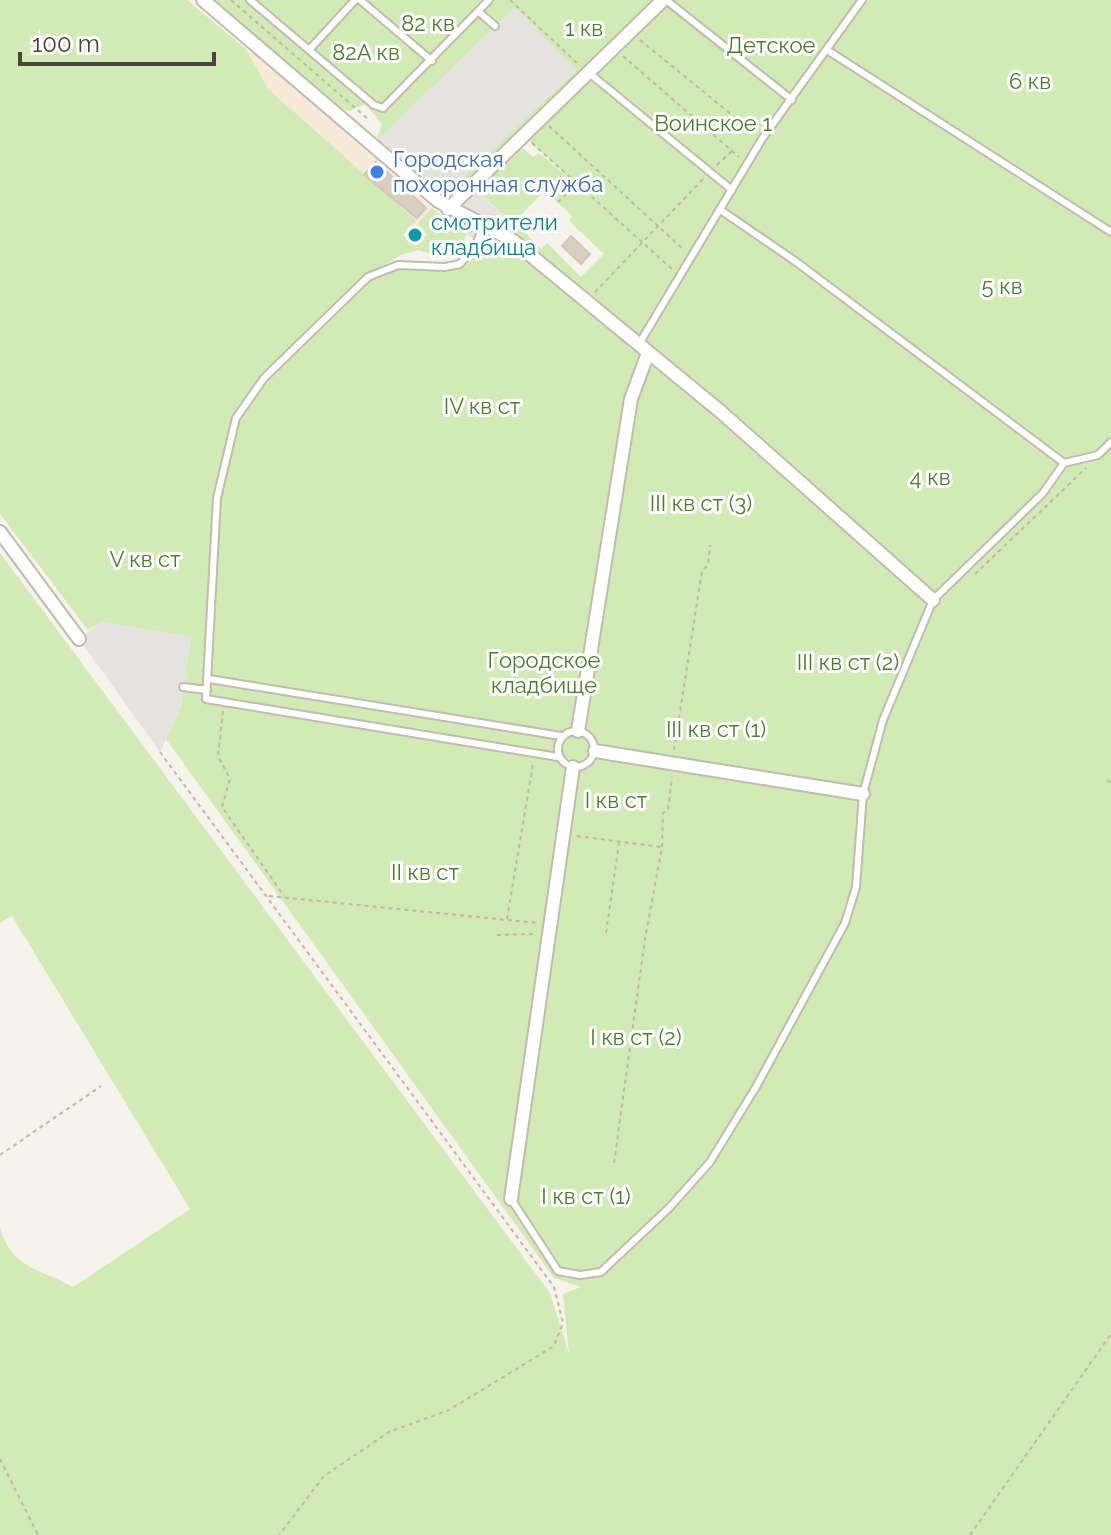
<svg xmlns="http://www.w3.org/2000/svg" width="1111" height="1535" viewBox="0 0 1111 1535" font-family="Raleway,sans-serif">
  <rect width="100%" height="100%" fill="#f6f3ec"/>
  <path fill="#f7ead8" d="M251 49 432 208 417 224 427 234 416 247 265 91 247 54Z"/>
  <path fill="#d2eab5" d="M0 0H187L246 49 268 89 416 220 403 235 415 246 427 234 417 224 432 208 467 235 462 243 467 250 440 258 419 250 401 255 367 275 395 269 448 270 463 265 479 246 497 243 516 223 541 249 547 243 581 277 604 254 569 221 572 216 545 190 513 223 478 192V187L518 144 533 157 539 153 577 185 520 132 451 198 443 196 576 70 388 131 377 139 382 124 365 104 349 111 341 109 210 0H1111V1535H0V1228C12 1269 41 1269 73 1287L190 1209 12 916 0 923V553L550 1293 569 1354 563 1294 581 1287 554 1278 166 739 181 706 191 637 101 622 88 630 0 514Z"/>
  <path fill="#e5e3e0" d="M515 7 576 70 438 201 372 145Z
    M469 185 513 223 510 230 517 236 508 244 481 245 443 215Z
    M101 622 191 636 181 706 160 752 79 639Z"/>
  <path fill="#d8cfc1" stroke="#d3c7b4" stroke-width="2" d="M376 162 426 208 417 218 364 175Z
    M571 236 590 254 581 264 562 246Z"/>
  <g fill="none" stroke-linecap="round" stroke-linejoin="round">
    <g stroke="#c2bbae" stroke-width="10">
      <path id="lane" d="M250 0 374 105 383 108 489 0
        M360 0 432 61
        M666 0 792 100
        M479 12 495 26
        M309 50 355 0
        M827 50 1111 232
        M589 73 732 190
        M722 211 795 261 1064 463
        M483 227 477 242 460 264 445 267 398 265 368 277 264 378 236 418 217 498 206 699 558 757
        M639 344 762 139 862 0
        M209 679 561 736
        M183 687 207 690
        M558 749a18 18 0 1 1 36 0a18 18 0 1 1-36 0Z
        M511 1199 558 1271 580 1275 601 1272 670 1207 710 1162 756 1087 845 923 856 887 863 794 883 720 933 600 1043 493 1064 463 1098 455 1111 442"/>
    </g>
    <g stroke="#c2bbae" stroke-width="16">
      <path id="street" d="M203 0 438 201 512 240 534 258 721 412 933 600
        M448 209 663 0
        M0 532 79 639
        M578 731 631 399 648 353
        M595 751 863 794
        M511 1199 573 767"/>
    </g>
    <path stroke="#c4b79f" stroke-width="2" stroke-dasharray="4 4" stroke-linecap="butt" d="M231 0 369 120
      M510 0 577 63
      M640 40 753 132
      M623 56 739 157
      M549 126 683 249
      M532 143 673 270
      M717 165 732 151
      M558 202 577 184
      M595 292 704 178
      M975 574 1086 468
      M223 711 218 756 230 779 222 807 284 896
      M674 750 702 571 708 565 710 545
      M160 752 554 1287 563 1323 554 1346 449 1410 389 1432 324 1476 279 1535
      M1107 780 1111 783
      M577 836 661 847
      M269 896 537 923
      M507 919 533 764
      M606 933 619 843
      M497 935 535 934
      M0 1155 101 1086
      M614 1163 645 939 662 847 663 813 668 810 672 777
      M0 1459 38 1535
      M970 1535 1111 1334"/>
    <use href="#lane" stroke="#fff" stroke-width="6"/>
    <use href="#street" stroke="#fff" stroke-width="12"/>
  </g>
  <circle fill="#3f7fe0" stroke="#fff" stroke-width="3" cx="377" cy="172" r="8"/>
  <circle fill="#0f9aa8" stroke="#fff" stroke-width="3" cx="415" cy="235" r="8"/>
  <g text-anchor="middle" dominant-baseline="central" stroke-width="6" stroke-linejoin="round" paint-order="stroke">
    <g font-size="22" fill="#4a7f2a" stroke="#fff">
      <text x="428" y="23">82 кв</text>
      <text x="584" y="28">1 кв</text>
      <text x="771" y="45">Детское</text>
      <text x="366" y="52">82А кв</text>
      <text x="1030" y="81">6 кв</text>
      <text x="713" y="123">Воинское 1</text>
      <text x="1002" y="286">5 кв</text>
      <text x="482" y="406">IV кв ст</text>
      <text x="930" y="477">4 кв</text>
      <text x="701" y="503">III кв ст (3)</text>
      <text x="145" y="559">V кв ст</text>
      <text x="544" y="660">Городское<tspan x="544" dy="25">кладбище</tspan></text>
      <text x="848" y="662">III кв ст (2)</text>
      <text x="716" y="729">III кв ст (1)</text>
      <text x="616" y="800">I кв ст</text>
      <text x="425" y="872">II кв ст</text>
      <text x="636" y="1037">I кв ст (2)</text>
      <text x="586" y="1196">I кв ст (1)</text>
    </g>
    <g font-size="22" fill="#366cbe" stroke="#fff" text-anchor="start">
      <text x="393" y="159">Городская<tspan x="393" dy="25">похоронная служба</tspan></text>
    </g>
    <g font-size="22" fill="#0d838f" stroke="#fff" text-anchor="start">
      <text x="431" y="222">смотрители<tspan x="431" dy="25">кладбища</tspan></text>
    </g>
  </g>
  <path d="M20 52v12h194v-12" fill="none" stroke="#4b4439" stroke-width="4"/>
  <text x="32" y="52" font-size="24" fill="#4b4439" stroke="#ffffff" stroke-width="6" paint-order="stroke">100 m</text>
</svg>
